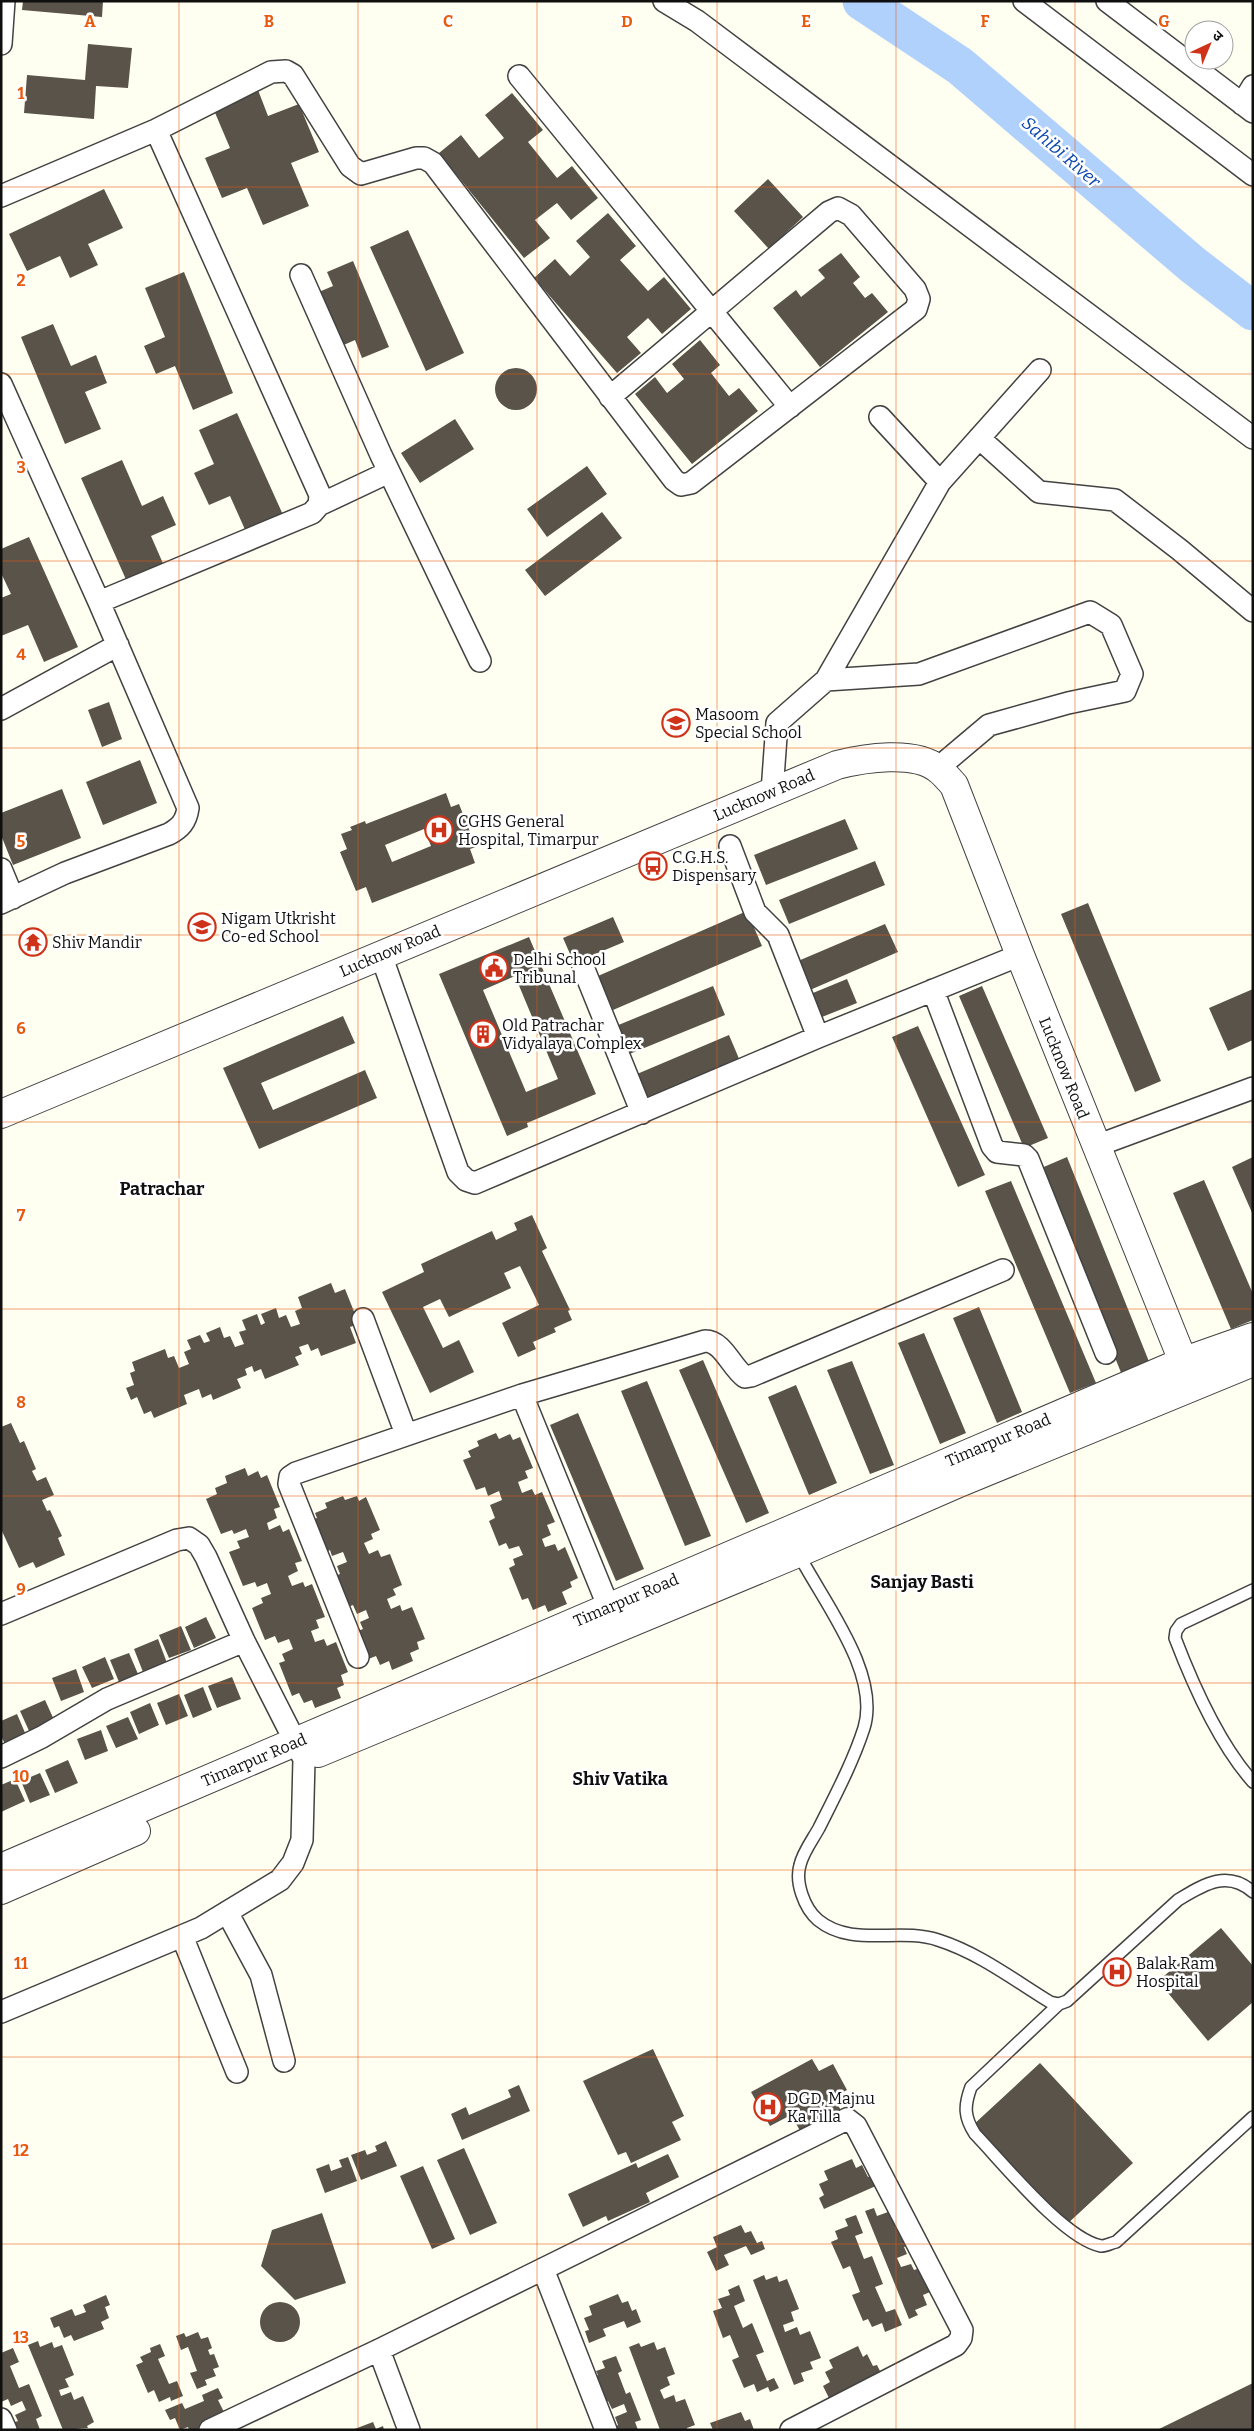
<svg xmlns="http://www.w3.org/2000/svg" width="1254" height="2431" viewBox="0 0 1254 2431" font-family="Bitter,'Noto Sans Devanagari',serif">
  <rect width="100%" height="100%" fill="#fffff1"/>
  <g fill="none" stroke-linecap="round" stroke-linejoin="round">
    <path stroke="#b0d1fc" stroke-width="39" d="M862 1 960 66 1193 265 1253 311"/>
  </g>
  <path fill="#59534a" fill-rule="evenodd" d="M23 1H103L102 17 22 10Z
    M88 44 132 48 128 88 96 86 94 119 24 113 27 75 85 80Z
    M258 90 268 116 299 104 319 152 291 163 309 206 263 225 247 188 222 198 205 158 230 148 213 108Z
    M512 93 543 130 528 142 557 178 572 166 598 198 571 220 557 203 535 220 550 238 524 258 439 153 461 135 479 158 504 138 485 115Z
    M768 179 803 217 769 249 734 211Z
    M104 189 123 228 88 244 98 265 70 278 60 256 27 271 9 234Z
    M608 213 636 246 620 260 648 291 664 277 691 309 662 334 648 318 627 337 641 353 617 373 534 278 555 259 570 276 590 257 576 241Z
    M408 230 464 353 426 371 370 247Z
    M841 253 860 277 853 283 865 298 872 293 888 312 820 367 773 308 796 290 801 297 825 278 818 270Z
    M353 261 389 347 362 358 355 340 337 348 314 294 333 286 327 272Z
    M184 272 233 393 193 410 175 366 156 374 144 346 165 337 145 288Z
    M53 324 71 366 96 355 107 383 85 392 101 429 65 444 21 337Z
    M700 340 720 365 711 373 729 396 739 388 758 411 692 464 635 394 655 377 667 393 684 379 672 364Z
    M495 389a21 21 0 1 1 42 0a21 21 0 1 1-42 0Z
    M237 413 284 517 247 534 230 496 209 505 194 473 214 464 199 430Z
    M455 419 474 449 420 483 401 453Z
    M122 460 142 506 163 496 176 525 151 536 165 568 128 584 81 478Z
    M587 466 607 494 547 537 527 509Z
    M602 512 622 538 545 596 525 570Z
    M29 537 78 647 44 662 28 625 1 636V598L11 594 1 573V549Z
    M109 702 122 739 102 747 88 710Z
    M140 760 157 803 103 825 86 782Z
    M62 789 81 838 13 865 1 835V813Z
    M446 793 451 807 459 804 476 847 470 849 475 863 372 903 366 887 356 891 340 852 347 849 341 834 352 830 350 827 365 821 366 824ZM424 829 431 846 392 862 385 845Z
    M845 819 858 849 766 885 754 855Z
    M875 861 885 885 789 924 779 900Z
    M1088 903 1161 1081 1135 1092 1061 914Z
    M747 911 762 946 613 1010 598 976Z
    M613 917 624 942 574 963 563 938Z
    M885 924 898 952 803 993 791 964Z
    M529 937 596 1094 527 1123 528 1127 507 1136 439 974ZM515 976 558 1079 526 1092 483 990Z
    M847 979 857 1003 817 1019 808 995Z
    M713 986 725 1015 627 1055 616 1026Z
    M982 986 1048 1138 1024 1148 959 996Z
    M1253 989V1040L1228 1051 1209 1008Z
    M343 1016 355 1043 261 1083 273 1110 365 1070 377 1098 259 1149 223 1068Z
    M918 1026 985 1175 958 1187 892 1037Z
    M729 1035 740 1061 648 1100 637 1074Z
    M1067 1157 1150 1364 1122 1375 1039 1169Z
    M1253 1157V1215L1232 1167Z
    M1204 1180 1253 1294V1320L1231 1329 1173 1193Z
    M1011 1181 1096 1383 1070 1393 985 1191Z
    M532 1215 547 1248 542 1251 570 1310 568 1311 572 1320 554 1328 556 1332 533 1342 536 1349 518 1357 502 1323 539 1305 520 1266 504 1273 511 1288 449 1317 440 1299 423 1307 443 1348 459 1340 474 1372 430 1393 382 1292 424 1272 421 1264 492 1231 496 1240 517 1230 514 1223Z
    M331 1283 335 1293 345 1289 359 1324 350 1327 356 1343 321 1356 318 1348 311 1351 308 1344 299 1347 302 1354 295 1357 299 1365 265 1379 261 1369 254 1372 252 1366 245 1369 247 1375 237 1379 241 1388 213 1400 211 1394 202 1398 199 1389 184 1395 187 1404 154 1418 151 1411 144 1414 137 1397 131 1400 126 1388 134 1385 130 1373 135 1371 132 1362 165 1349 168 1358 174 1356 179 1368 189 1364 184 1352 191 1349 187 1340 200 1335 204 1343 210 1341 206 1333 220 1327 224 1338 230 1336 235 1347 244 1344 239 1332 246 1330 242 1320 257 1314 261 1325 265 1323 261 1314 276 1308 279 1318 286 1315 291 1327 300 1324 295 1311 302 1308 298 1297Z
    M979 1307 1022 1412 997 1423 953 1318Z
    M924 1333 966 1433 940 1444 898 1343Z
    M703 1360 769 1513 746 1523 679 1370Z
    M852 1361 894 1465 870 1474 827 1370Z
    M647 1381 711 1536 685 1546 621 1391Z
    M796 1385 837 1483 809 1495 768 1397Z
    M578 1413 644 1569 616 1581 550 1425Z
    M11 1423 20 1443 24 1441 36 1469 32 1471 37 1481 46 1477 54 1495 42 1500 47 1511 50 1510 62 1536 58 1538 65 1555 36 1568 33 1562 19 1568 1 1529V1427Z
    M496 1433 499 1439 510 1434 513 1440 520 1437 533 1468 525 1471 528 1478 518 1482 522 1493 532 1489 535 1495 542 1492 555 1522 547 1525 551 1535 542 1539 545 1547 555 1544 558 1551 565 1547 578 1578 570 1582 572 1587 562 1592 567 1604 548 1612 545 1605 533 1610 528 1598 522 1600 509 1568 515 1565 513 1559 523 1555 519 1546 509 1549 506 1543 499 1546 489 1521 495 1518 490 1505 502 1500 499 1491 488 1496 485 1487 476 1490 463 1460 471 1457 468 1451 479 1446 477 1441Z
    M245 1468 248 1476 258 1471 261 1478 267 1475 280 1507 274 1509 277 1518 267 1523 269 1530 280 1525 283 1532 289 1529 302 1561 295 1563 298 1571 288 1576 292 1586 303 1582 305 1587 312 1584 325 1617 316 1620 319 1628 311 1631 315 1642 324 1639 327 1646 336 1642 348 1672 341 1675 344 1685 337 1688 341 1698 315 1708 312 1700 304 1703 299 1693 292 1696 279 1663 285 1661 282 1654 293 1649 289 1639 278 1643 275 1636 265 1640 252 1608 263 1603 261 1598 271 1594 267 1583 257 1587 255 1582 243 1586 229 1552 240 1548 237 1541 249 1537 246 1529 234 1534 232 1530 221 1534 206 1499 217 1494 215 1488 227 1483 225 1476Z
    M343 1496 345 1500 357 1496 359 1501 366 1497 380 1530 371 1534 373 1539 364 1543 369 1554 378 1550 381 1557 390 1554 402 1585 393 1589 396 1595 387 1599 391 1609 400 1605 402 1611 412 1607 425 1639 417 1642 419 1649 410 1653 413 1661 392 1670 389 1661 380 1665 376 1656 366 1660 355 1632 363 1629 360 1622 369 1618 366 1610 357 1614 353 1605 345 1608 332 1577 340 1574 337 1566 347 1562 343 1552 332 1556 330 1550 323 1554 309 1521 317 1518 315 1513 327 1508 325 1503Z
    M206 1617 216 1638 194 1648 185 1627Z
    M181 1626 191 1650 169 1658 159 1635Z
    M158 1639 167 1663 143 1672 134 1649Z
    M129 1653 138 1674 119 1682 110 1660Z
    M105 1657 114 1679 92 1688 82 1667Z
    M76 1669 84 1692 61 1701 52 1678Z
    M232 1677 241 1699 217 1708 208 1686Z
    M203 1687 212 1710 193 1718 184 1695Z
    M179 1694 188 1716 166 1725 157 1703Z
    M45 1700 55 1722 30 1733 20 1711Z
    M150 1703 159 1725 139 1734 130 1712Z
    M17 1714 26 1735 5 1744 1 1736V1721Z
    M128 1717 138 1739 116 1748 106 1726Z
    M101 1730 108 1751 85 1760 77 1739Z
    M68 1760 78 1783 55 1793 45 1770Z
    M40 1773 50 1795 30 1803 21 1781Z
    M15 1779 25 1801 1 1812V1785Z
    M1221 1928 1253 1966V2002L1208 2041 1158 1981Z
    M653 2049 684 2116 672 2122 681 2140 631 2163 626 2152 618 2155 583 2081Z
    M812 2059 819 2071 833 2064 847 2090 833 2097 842 2112 802 2134 791 2115 770 2126 751 2092Z
    M1040 2063 1133 2163 1065 2226 972 2126Z
    M519 2085 530 2111 462 2140 451 2114 466 2107 469 2115 511 2097 508 2090Z
    M386 2141 397 2166 361 2180 351 2155 365 2150 367 2155 377 2151 375 2146Z
    M464 2148 497 2223 470 2235 437 2160Z
    M668 2154 679 2177 646 2193 650 2202 608 2221 606 2216 583 2227 568 2194 636 2163 638 2168Z
    M348 2157 357 2181 325 2193 316 2169 329 2164 331 2171 342 2167 339 2160Z
    M852 2159 856 2168 862 2165 868 2177 873 2175 878 2185 824 2209 819 2198 824 2195 819 2184 828 2180 824 2171Z
    M423 2166 455 2239 432 2249 400 2176Z
    M874 2208 877 2216 888 2212 891 2218 899 2214 911 2244 904 2247 907 2254 897 2258 901 2267 911 2264 914 2270 920 2268 930 2292 923 2295 927 2305 915 2310 918 2315 909 2319 865 2211Z
    M322 2213 346 2283 295 2300 261 2266 272 2230Z
    M856 2215 863 2233 855 2236 864 2259 872 2256 883 2284 875 2287 886 2312 895 2309 902 2325 885 2332 882 2323 872 2327 868 2319 863 2321 852 2295 860 2292 850 2266 843 2269 831 2242 838 2239 835 2231 848 2226 845 2219Z
    M741 2225 745 2233 751 2231 757 2243 762 2241 765 2249 751 2255 746 2246 724 2255 729 2265 716 2271 707 2252 717 2247 713 2237Z
    M764 2275 766 2280 777 2276 779 2282 787 2279 799 2309 791 2312 794 2321 783 2325 785 2332 797 2327 800 2335 810 2331 821 2358 810 2362 813 2369 801 2373 804 2381 794 2385 753 2280Z
    M739 2285 745 2301 734 2306 743 2328 752 2323 764 2352 756 2355 767 2381 774 2378 779 2388 770 2392 768 2387 757 2392 754 2384 744 2388 732 2360 739 2357 730 2335 723 2338 713 2311 722 2308 718 2299 730 2295 728 2290Z
    M618 2294 622 2303 628 2301 632 2311 636 2309 641 2322 627 2328 624 2321 603 2329 606 2336 589 2343 585 2331 589 2330 584 2318 592 2315 589 2306Z
    M106 2295 110 2305 105 2307 109 2318 101 2322 104 2329 74 2341 71 2335 64 2338 59 2326 54 2328 50 2318 72 2309 75 2316 86 2312 83 2305Z
    M260 2322a20 20 0 1 1 40 0a20 20 0 1 1-40 0Z
    M198 2332 201 2339 208 2337 212 2348 208 2350 210 2355 214 2354 219 2367 213 2369 216 2376 205 2380 207 2385 197 2389 190 2373 197 2371 188 2347 181 2350 176 2336 184 2333 186 2337Z
    M38 2341 40 2347 52 2342 54 2348 62 2345 74 2375 65 2379 69 2387 59 2390 61 2396 71 2392 74 2400 83 2396 94 2422 87 2426 88 2428 63 2430 28 2345Z
    M654 2342 657 2350 665 2347 675 2374 667 2377 670 2385 660 2390 664 2399 674 2395 676 2402 685 2399 695 2425 687 2428V2430H660L629 2347 639 2343 641 2347Z
    M160 2344 165 2356 158 2359 169 2384 177 2381 183 2396 171 2401 170 2397 159 2402 154 2390 148 2393 136 2365 143 2362 140 2357 151 2352 150 2348Z
    M858 2346 863 2357 867 2354 873 2366 877 2365 883 2377 831 2402 823 2386 830 2382 825 2372 833 2368 829 2360Z
    M13 2348 19 2362 10 2366 19 2388 29 2384 42 2416 36 2419 40 2430H12L10 2424 18 2421 15 2415 26 2410 22 2401 11 2406 8 2399 1 2402V2353Z
    M616 2356 622 2371 618 2373 626 2394 630 2392 641 2420 635 2422 638 2430H611L618 2425 615 2417 627 2412 624 2404 612 2409 608 2401 602 2403 591 2377 598 2375 596 2371 605 2368 602 2361Z
    M1253 2383V2430H1157Z
    M218 2388 223 2398 218 2400 224 2412 201 2430H189L188 2427 180 2430 175 2418 170 2420 165 2410 182 2403 185 2409 204 2401 202 2395Z
    M741 2412 745 2421 750 2419 754 2430H713L710 2423Z
    M373 2422 376 2429 383 2426 384 2430H352Z"/>
  <g fill="none" stroke-linecap="round" stroke-linejoin="round">
    <g stroke="#424242" stroke-width="14">
      <path id="service" d="M797 1551C821 1599 881 1672 864 1728 853 1762 835 1796 819 1828 813 1839 803 1852 800 1865 795 1882 804 1908 818 1920 852 1948 899 1927 938 1940 979 1953 1014 1980 1050 2002L1059 2004 1067 2001 1178 1900C1203 1885 1227 1869 1253 1892
        M1253 1590 1181 1624 1176 1631 1175 1638C1193 1685 1219 1744 1253 1782
        M1059 2004 971 2087C964 2106 964 2117 975 2134 1003 2163 1064 2239 1101 2246 1106 2246 1111 2243 1116 2242L1253 2117"/>
    </g>
    <g stroke="#424242" stroke-width="24">
      <path id="minor" d="M664 1 697 21 1253 438
        M1024 1 1253 175
        M1107 1 1253 112
        M1 44 4 1
        M519 76 790 407
        M1242 104 1253 86
        M1 196 156 130 271 72 286 71 293 75 350 166 361 174 416 158H424L433 163 674 480 681 485 691 483 916 309 919 299 915 289 851 215 838 208 829 212 610 397
        M301 275 381 455 480 661
        M1 384 99 602 188 808C186 822 180 828 169 834L65 873 1 903
        M880 417 940 482
        M979 438 1039 492 1115 500 1180 550 1253 611
        M319 505 389 472
        M99 602 312 513 319 505 320 495 156 130
        M1 709 118 645
        M938 768 989 725 1068 703 1125 691 1132 674 1111 625 1090 612 919 674 826 680 940 482 1040 370
        M772 792 777 723 826 680
        M730 846 755 912 778 935 818 1037
        M1 869 13 898
        M381 955 458 1172 466 1180 475 1183 818 1037 1020 955
        M583 967 642 1113
        M933 990 992 1146 997 1152 1024 1155 1028 1159 1106 1353
        M1096 1146 1253 1088
        M363 1319 406 1434
        M522 1395 609 1608
        M1 1614 177 1540 189 1538 199 1545 206 1557 244 1641 304 1759 302 1840 293 1863 280 1880 201 1928 1 2012
        M358 1657 289 1484 290 1477 296 1473 522 1395 705 1341C723 1341 731 1367 745 1377L751 1376 1003 1270
        M1 1757 42 1737 107 1699 244 1641
        M227 1912 261 1975 284 2061
        M182 1936 237 2072
        M543 2269 606 2430
        M379 2350 409 2430
        M1 2419 6 2430
        M210 2430 379 2350 847 2119 856 2126 962 2330 961 2338 956 2345 791 2430"/>
    </g>
    <g stroke="#424242" stroke-width="30">
      <path id="tertiary" d="M1 1114 837 765C864 758 915 750 938 769 944 773 949 780 954 785L1020 955 1193 1386
        M318 1753 798 1553 959 1483 1253 1362
        M1 1868 1182 1362 1253 1337
        M1 1890 136 1831"/>
    </g>
    <use href="#service" stroke="#fff" stroke-width="11"/>
    <use href="#minor" stroke="#fff" stroke-width="21"/>
    <use href="#tertiary" stroke="#fff" stroke-width="28"/>
  </g>
  <path fill="none" stroke="#e8590c" stroke-width="1" stroke-opacity="0.55" d="M179 1V2430M358 1V2430M537 1V2430M717 1V2430M896 1V2430M1075 1V2430M1 187H1253M1 374H1253M1 561H1253M1 748H1253M1 935H1253M1 1122H1253M1 1309H1253M1 1496H1253M1 1683H1253M1 1870H1253M1 2057H1253M1 2244H1253"/>
  <defs>
    <g id="school-ring" transform="scale(1.4375)"><circle r="9.5" fill="#fff" stroke="#ce3319" stroke-width="1.5"/><path d="M0-5L7-2L0 1L-7-2ZM-4 1L0 2.5L4 1V4Q0 6-4 4Z" fill="#ce3319"/></g>
    <g id="hospital-ring" transform="scale(1.4375)"><circle r="9.5" fill="#fff" stroke="#ce3319" stroke-width="1.5"/><path d="M-5-5h3v3.5h4V-5h3V5h-3V1.5h-4V5h-3Z" fill="#ce3319"/></g>
    <g id="bus-ring" transform="scale(1.4375)"><circle r="9.5" fill="#fff" stroke="#ce3319" stroke-width="1.5"/><path d="M-5-6H5V4H4V6H2V4H-2V6H-4V4H-5ZM-3.5-4V0h7V-4ZM-3.5 1.2v1.5H-2V1.2ZM2 1.2v1.5H3.5V1.2Z" fill="#ce3319"/></g>
    <g id="temple-ring" transform="scale(1.4375)"><circle r="9.5" fill="#fff" stroke="#ce3319" stroke-width="1.5"/><path d="M0-6L5-2H3V0L6.5 2.5H4V6H1.5V3h-3V6H-4V2.5H-6.5L-3 0V-2H-5Z" fill="#ce3319"/></g>
    <g id="civic-ring" transform="scale(1.4375)"><circle r="9.5" fill="#fff" stroke="#ce3319" stroke-width="1.5"/><path d="M-.6-6.5H3V-4.5H.6V-3L4-1V1h2V6H-6V1h2V-1L-.6-3ZM-1.2 2.5V6h2.4V2.5Z" fill="#ce3319"/></g>
    <g id="building-ring" transform="scale(1.4375)"><circle r="9.5" fill="#fff" stroke="#ce3319" stroke-width="1.5"/><path d="M-4-6H4V6H1V3H-1V6H-4ZM-2.5-4.3h1.7v1.8h-1.7ZM.8-4.3h1.7v1.8H.8ZM-2.5-1h1.7V.8h-1.7ZM.8-1h1.7V.8H.8Z" fill="#ce3319"/></g>
  </defs>
  <g fill-rule="evenodd">
    <use href="#school-ring" x="676" y="723"/>
    <use href="#hospital-ring" x="439" y="830"/>
    <use href="#bus-ring" x="653" y="866"/>
    <use href="#school-ring" x="202" y="927"/>
    <use href="#temple-ring" x="33" y="942"/>
    <use href="#civic-ring" x="494" y="968"/>
    <use href="#building-ring" x="483" y="1034"/>
    <use href="#hospital-ring" x="1117" y="1972"/>
    <use href="#hospital-ring" x="768" y="2107"/>
  </g>
  <g text-anchor="middle" dominant-baseline="central" stroke-width="5" stroke-linejoin="round" paint-order="stroke">
    <g font-size="16" fill="#0f0f0f" stroke="#fff" text-anchor="start">
      <text x="695" y="714">Masoom<tspan x="695" dy="18">Special School</tspan></text>
      <text x="458" y="821">CGHS General<tspan x="458" dy="18">Hospital, Timarpur</tspan></text>
      <text x="672" y="857">C.G.H.S.<tspan x="672" dy="18">Dispensary</tspan></text>
      <text x="221" y="918">Nigam Utkrisht<tspan x="221" dy="18">Co-ed School</tspan></text>
      <text x="52" y="942">Shiv Mandir</text>
      <text x="513" y="959">Delhi School<tspan x="513" dy="18">Tribunal</tspan></text>
      <text x="502" y="1025">Old Patrachar<tspan x="502" dy="18">Vidyalaya Complex</tspan></text>
      <text x="1136" y="1963">Balak Ram<tspan x="1136" dy="18">Hospital</tspan></text>
      <text x="787" y="2098">DGD, Majnu<tspan x="787" dy="18">Ka Tilla</tspan></text>
    </g>
    <g font-size="16" fill="#0f0f0f" stroke="#fff">
      <text transform="translate(764 795) rotate(-23)">Lucknow Road</text>
      <text transform="translate(390 951) rotate(-23)">Lucknow Road</text>
      <text transform="translate(1064 1068) rotate(68)">Lucknow Road</text>
      <text transform="translate(998 1440) rotate(-23)">Timarpur Road</text>
      <text transform="translate(626 1600) rotate(-23)">Timarpur Road</text>
      <text transform="translate(254 1760) rotate(-23)">Timarpur Road</text>
    </g>
    <g font-size="18" font-style="italic" fill="#0b47ae" stroke="#fff">
      <text transform="translate(1061 152) rotate(41)">Sahibi River</text>
    </g>
    <g font-size="18" font-weight="bold" fill="#0f0f0f" stroke="#fff">
      <text x="162" y="1189">Patrachar</text>
      <text x="922" y="1582">Sanjay Basti</text>
      <text x="620" y="1779">Shiv Vatika</text>
    </g>
  </g>
  <g font-size="16" text-anchor="middle" font-weight="bold" fill="#e8590c" stroke="#fff" stroke-width="5" stroke-linejoin="round" paint-order="stroke">
    <text x="90" y="27">A</text>
    <text x="269" y="27">B</text>
    <text x="448" y="27">C</text>
    <text x="627" y="27">D</text>
    <text x="806" y="27">E</text>
    <text x="985" y="27">F</text>
    <text x="1164" y="27">G</text>
    <text x="21" y="99">1</text>
    <text x="21" y="286">2</text>
    <text x="21" y="473">3</text>
    <text x="21" y="660">4</text>
    <text x="21" y="847">5</text>
    <text x="21" y="1034">6</text>
    <text x="21" y="1221">7</text>
    <text x="21" y="1408">8</text>
    <text x="21" y="1595">9</text>
    <text x="21" y="1782">10</text>
    <text x="21" y="1969">11</text>
    <text x="21" y="2156">12</text>
    <text x="21" y="2343">13</text>
  </g>
  <rect width="1254" height="2431" fill="none" stroke="#0f0f0f" stroke-width="5"/>
  <g transform="translate(1209 45) rotate(44)"><circle r="24" fill="#ffffff" stroke="#9f9f9f"/>
  <path d="M0-4L9 19L0 12L-9 19Z" fill="#ce3319"/>
  <text y="-8" font-size="14" font-weight="bold" text-anchor="middle" fill="#0f0f0f">उ</text>
  </g>
</svg>
